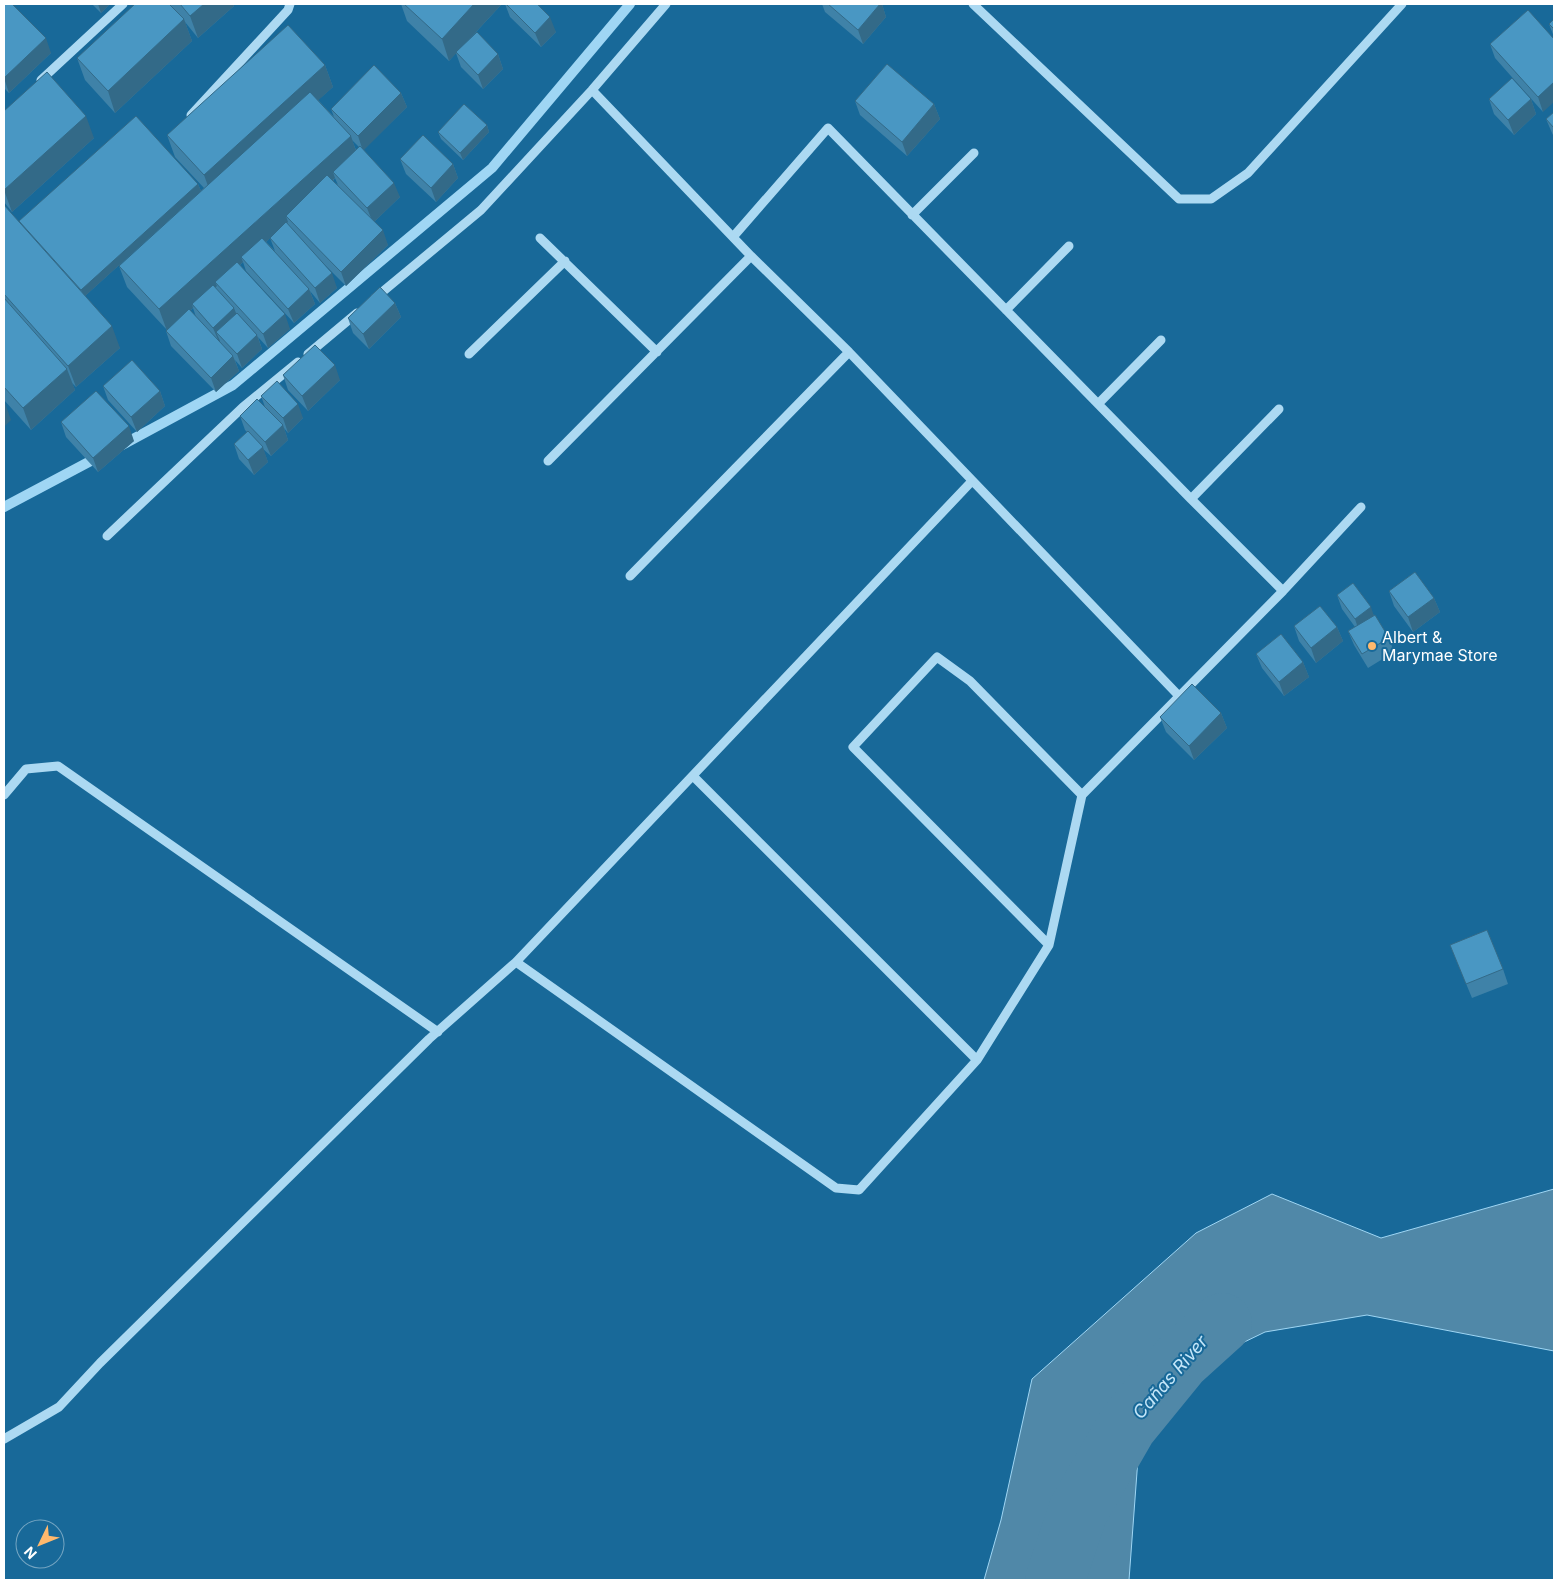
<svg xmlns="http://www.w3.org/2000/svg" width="1558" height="1584" viewBox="0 0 1558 1584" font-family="Inter,sans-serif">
  <rect width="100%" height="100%" fill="#186999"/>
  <path fill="#5088a8" stroke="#9fd6f4" d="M1554 1189V1351L1367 1315 1265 1332 1143 1391 1129 1580H984L1001 1520 1032 1379 1196 1233 1272 1194 1381 1238Z"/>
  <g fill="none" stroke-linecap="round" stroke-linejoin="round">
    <path stroke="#9fd6f4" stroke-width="10" d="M122 445 233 385 492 168 630 4
      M4 507 100 456"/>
    <path stroke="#5088a8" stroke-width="60" d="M1055 1580 1078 1511 1127 1426 1180 1361 1222 1323"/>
    <path stroke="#acd9f2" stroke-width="9" d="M973 4 1179 199H1211L1248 173 1402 4
      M41 80 123 4
      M592 90 751 256 849 352 1179 696
      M191 115 288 10 290 4
      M912 215 974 153
      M733 237 828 128 1191 499 1279 409
      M540 238 657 352
      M375 298 481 210 592 90 666 4
      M1006 310 1069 246
      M308 354 357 313
      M469 354 565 261
      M1098 404 1161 340
      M548 461 751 256
      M107 536 243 407 298 362
      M630 576 849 352
      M1283 591 1361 507
      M693 776 977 1060
      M4 795 26 769 58 766 438 1032
      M1049 945 853 747 937 657 970 681 1082 795
      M516 962 836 1188 859 1190 977 1060 1049 945 1082 795 1283 591 1191 499
      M4 1439 59 1407 100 1363 429 1039 516 962 972 481"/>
  </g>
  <path fill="#3f82a8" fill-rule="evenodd" d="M4 4 51 53 9 93 4 88Z
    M92 4H110L101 13Z
    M135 4H233L234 6 198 38 185 22 192 41 115 113 85 80 77 58Z
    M401 4H502L465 44 498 54 503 69 483 89 461 67 456 53 449 61 407 21Z
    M505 4H537L556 32 541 47 510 17Z
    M822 4H882L886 17 863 44 825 12Z
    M1528 10 1543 112 1495 58 1490 44Z
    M1554 19V37L1549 24Z
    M325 65 333 87 318 100 334 117 331 109 401 93 407 107 363 150 400 197 374 222 388 245 346 286 323 263 337 288 320 303 310 291 315 304 294 323 246 271 243 262 240 265 290 329 268 348 258 337 262 349 242 368 235 360 239 371 216 392 171 346 166 331 167 330 127 287 119 266 204 188 175 157 167 135ZM352 140 359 147 356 150ZM335 178 338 185 333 181ZM270 238 275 251 266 242ZM193 308 196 317 190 311Z
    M1489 99H1531L1536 114 1514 135 1494 114Z
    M855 101 934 104 940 119 907 156 860 115Z
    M4 111 94 138 12 212 4 202Z
    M1554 112V137L1552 133 1546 119Z
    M487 125 489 132 463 160 441 139 438 132Z
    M400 159 453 164 458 178 436 202 406 174Z
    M198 184 201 191 85 296 120 348 76 387 72 383 75 390 31 430 4 400V205L20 224 19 221Z
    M395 303 401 317 369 349 353 333 348 318Z
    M283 375 340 380 308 411 288 390Z
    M103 386 160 391 165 406 137 432 108 400Z
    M261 396 303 418 288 433 284 428 288 440 271 456 263 449 268 462 254 475 239 459 234 444 247 432 245 430 240 416 265 407Z
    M61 422 134 441 98 472 66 437Z
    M1389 591 1434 598 1440 612 1413 632 1394 606Z
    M1337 595 1374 615 1389 638 1394 652 1368 668 1354 645 1348 631 1355 627 1342 609Z
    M1294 626 1337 627 1343 641 1316 663 1299 641Z
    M1256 654 1303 662 1309 677 1284 696 1262 668Z
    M1221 713 1227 728 1194 760 1166 732 1160 717Z
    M1450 945 1503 969 1508 984 1472 998Z"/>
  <path fill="#336a88" d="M98 4H110L101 13Z
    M204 4H233L234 6 198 38 190 16Z
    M474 4H502L449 61 442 39Z
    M880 4H882L886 17 863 44 858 30Z
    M550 17 556 32 541 47 535 33Z
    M184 19 192 41 115 113 108 91Z
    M46 38 51 53 9 93 4 78Z
    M498 54 503 69 483 89 478 75Z
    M325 65 333 87 212 197 204 175Z
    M1554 82V102L1543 112 1538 97Z
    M401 93 407 107 363 151 358 136Z
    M1531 99 1536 114 1514 135 1508 120Z
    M934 104 940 119 907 156 902 142Z
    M86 116 94 138 12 212 4 190Z
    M487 125 489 132 463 160 460 153Z
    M351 136 358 157 333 172 335 178 290 220 286 216 288 222 245 261 241 257 243 262 218 285 215 282 217 286 194 307 192 304 193 308 167 331 159 309Z
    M453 164 458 178 436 202 431 188Z
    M394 183 400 197 373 223 367 208Z
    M198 184 201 191 84 297 81 290Z
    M383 230 388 245 346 286 341 272Z
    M332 273 337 288 320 303 315 288Z
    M309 289 315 304 294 323 288 309Z
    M395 303 401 317 369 349 363 334Z
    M234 308 240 323 216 332 220 341 219 342 213 328Z
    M285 314 290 329 268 348 263 334Z
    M112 326 120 348 76 387 68 366Z
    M257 335 262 349 242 368 237 354Z
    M233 356 239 371 216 392 211 378Z
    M335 365 340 380 308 411 302 396Z
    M67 369 75 390 31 430 23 408Z
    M160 391 165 406 137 432 131 417Z
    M4 400 11 420 4 427Z
    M298 404 303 418 288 433 283 418Z
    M283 425 288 440 271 456 265 442Z
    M129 426 134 441 98 472 93 458Z
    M263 447 268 462 254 475 248 460Z
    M1434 598 1440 612 1413 632 1408 617Z
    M1371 607 1376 622 1360 634 1355 619Z
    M1337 627 1343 641 1316 663 1311 648Z
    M1303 662 1309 677 1284 696 1279 682Z
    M1221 713 1227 728 1194 760 1189 746Z"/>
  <path fill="#4997c3" stroke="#336a88" d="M4 4H12L46 38 4 78Z
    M135 4H169L184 19 108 91 77 58Z
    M180 4H204L190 16Z
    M404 4H474L442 39Z
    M506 4H537L550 17 535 33Z
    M828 4H880L858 30Z
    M1528 10 1554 39V82L1538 97 1490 44Z
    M1554 19V29L1549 24Z
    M288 25 325 65 204 175 167 135Z
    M477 32 498 54 478 75 456 52Z
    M887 64 934 104 902 142 855 101Z
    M374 65 401 93 358 136 331 109Z
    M47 72 86 116 4 190V111Z
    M1512 78 1531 99 1508 120 1489 99Z
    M310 92 351 136 159 309 119 266Z
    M464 104 487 125 460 153 438 132Z
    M1554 112V128L1546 119Z
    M136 116 198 184 81 290 19 221Z
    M423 135 453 164 431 188 400 159Z
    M360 146 394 183 367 208 333 172Z
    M327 175 383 230 341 272 286 216Z
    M4 205 112 326 68 366 4 294Z
    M286 222 332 273 315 288 270 238Z
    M262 238 309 289 288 309 241 257Z
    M237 262 285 314 263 334 215 282Z
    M213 285 234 308 213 328 192 304Z
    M380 287 395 303 363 334 348 318Z
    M4 298 67 369 23 408 4 387Z
    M189 309 233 356 211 378 166 331Z
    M237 313 257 335 237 354 216 332Z
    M315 345 335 365 302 396 283 375Z
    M132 360 160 391 131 417 103 386Z
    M277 381 298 404 283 418 261 396Z
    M96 391 129 426 93 458 61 422Z
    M257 399 283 425 265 442 240 416Z
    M248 431 263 447 248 460 234 444Z
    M1415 572 1434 598 1408 617 1389 591Z
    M1353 583 1371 607 1355 619 1337 595Z
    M1320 606 1337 627 1311 648 1294 626Z
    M1375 615 1389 638 1362 654 1348 631Z
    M1281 634 1303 662 1279 682 1256 654Z
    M1192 684 1221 713 1189 746 1160 717Z
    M1487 930 1503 969 1466 984 1450 945Z"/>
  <circle fill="#ffb96d" stroke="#186999" stroke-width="2" cx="1372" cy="646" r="5"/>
  <g text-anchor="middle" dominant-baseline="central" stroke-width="4" stroke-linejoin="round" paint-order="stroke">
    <g font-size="16" fill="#fff" stroke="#186999" text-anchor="start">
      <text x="1382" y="637">Albert &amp;<tspan x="1382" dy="18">Marymae Store</tspan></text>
    </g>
    <g font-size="18" font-style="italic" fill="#c4e6f9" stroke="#186999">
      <text transform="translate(1170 1377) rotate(-49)">Cañas River</text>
    </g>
  </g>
  <rect width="1558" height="1584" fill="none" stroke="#ffffff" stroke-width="10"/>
  <g transform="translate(40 1544) rotate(227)"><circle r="24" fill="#186999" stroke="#74a5c2"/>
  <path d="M0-4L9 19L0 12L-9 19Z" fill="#ffb96d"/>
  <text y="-8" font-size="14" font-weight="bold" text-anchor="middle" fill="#ffffff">N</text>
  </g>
</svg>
